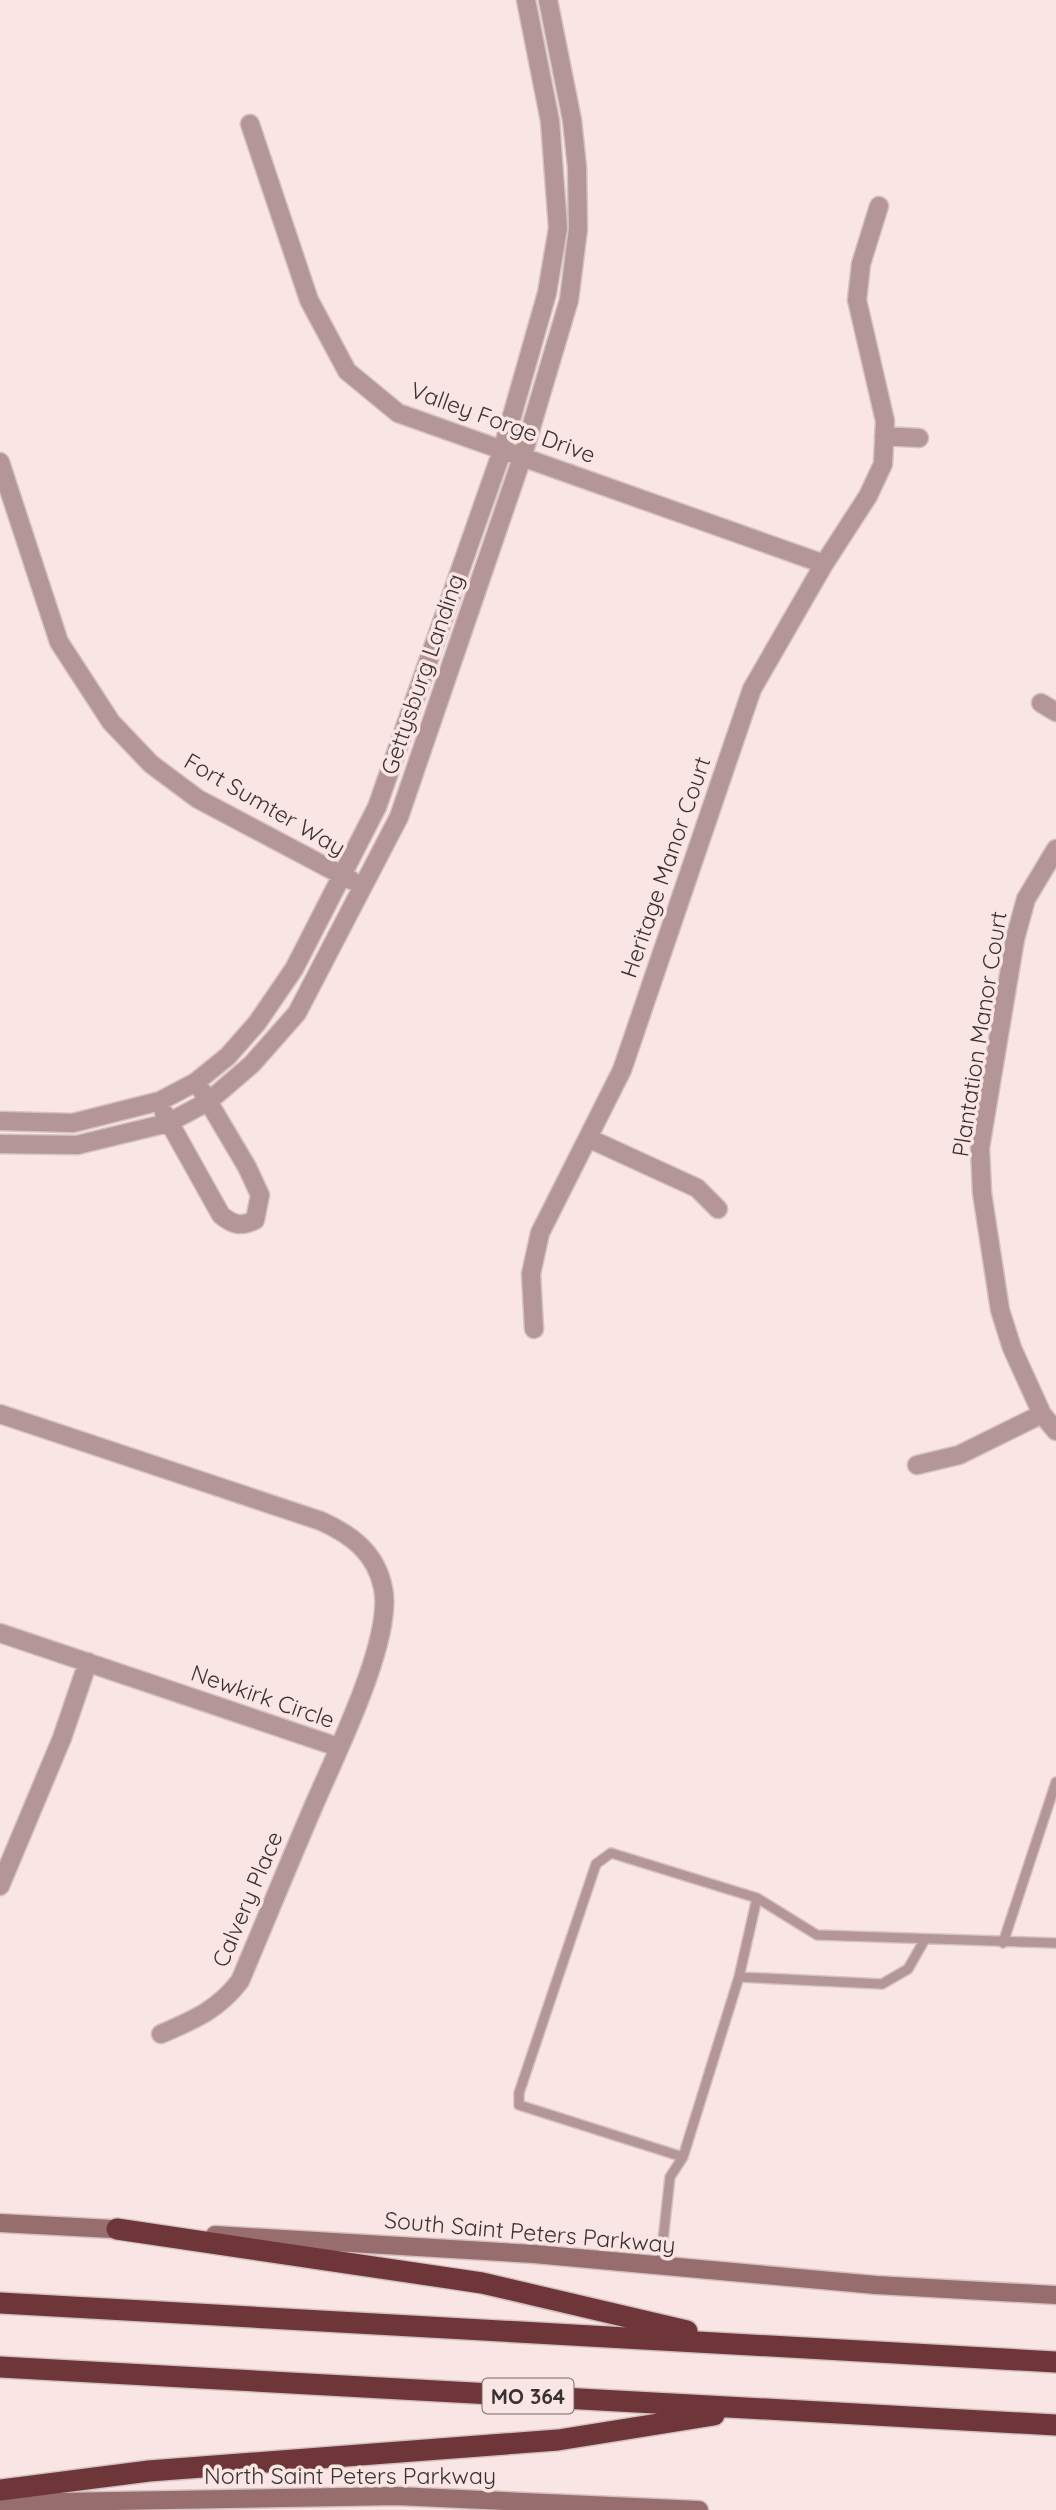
<svg xmlns="http://www.w3.org/2000/svg" width="1056" height="2510" viewBox="0 0 1056 2510" font-family="Quicksand,sans-serif">
  <rect width="100%" height="100%" fill="#fae5e5"/>
  <g fill="none" stroke-linecap="round" stroke-linejoin="round">
    <g stroke="#d4c1c1" stroke-width="12">
      <path id="service" d="M1003 1943 1056 1782
        M739 1977 757 1898
        M683 2157 519 2105V2093L596 1864 611 1853 757 1898 817 1935 1056 1943
        M660 2267 670 2177 683 2157 739 1977 882 1984 908 1969 924 1941"/>
    </g>
    <g stroke="#d4c1c1" stroke-width="21">
      <path id="minor" d="M250 124 309 300 347 371 398 413 824 564
        M884 436 919 438
        M0 462 59 642 111 722 151 764 198 799 351 880
        M1041 703 1056 712
        M1056 849 1026 899 1015 939 980 1148 982 1193 1000 1310 1012 1348 1042 1414 1056 1431
        M164 1113 221 1215C233 1225 241 1227 255 1220L260 1195 247 1167 202 1091
        M0 1121 73 1123 160 1101 196 1082 228 1056 257 1023 294 969 377 807 502 451 547 293 558 228 550 121 526 0
        M588 1138 697 1188 718 1209
        M0 1144 77 1145 168 1123 209 1101 252 1064 297 1013 399 817 522 458 569 300 578 229 577 167 572 120 548 0
        M534 1329 531 1274 540 1233 622 1070 752 689 824 564 868 496 883 464 885 421 857 300 861 264 879 206
        M0 1414 321 1521C352 1535 376 1553 383 1588 394 1638 335 1756 314 1805 289 1863 265 1922 240 1981 218 2010 193 2020 161 2034
        M917 1465 959 1455 1042 1414
        M0 1633 338 1747
        M0 1886 62 1738 88 1662"/>
    </g>
    <g stroke="#d4c1c1" stroke-width="21">
      <path id="secondary" d="M0 2223 131 2230
        M215 2235 534 2254 876 2285 1056 2295
        M0 2503 397 2496 699 2510"/>
    </g>
    <g stroke="#d4c1c1" stroke-width="24">
      <path id="motorway" d="M117 2229 482 2283 687 2331
        M0 2303 1056 2362
        M0 2367 1056 2425
        M0 2490 149 2471 558 2440 714 2415"/>
    </g>
    <use href="#service" stroke="#b49696" stroke-width="9"/>
    <use href="#minor" stroke="#b49696" stroke-width="18"/>
    <use href="#secondary" stroke="#976d6e" stroke-width="18"/>
    <use href="#motorway" stroke="#6f3639" stroke-width="21"/>
  </g>
  <g text-anchor="middle" dominant-baseline="central" stroke-width="7" stroke-linejoin="round" paint-order="stroke">
    <rect fill="#fae5e5" stroke="#746868" stroke-width="2" x="482.5" y="2378.5" width="91" height="35" rx="5"/>
    <g font-size="21" font-weight="bold" fill="#3a3232">
      <text x="528" y="2396">MO 364</text>
    </g>
    <g font-size="23" fill="#3a3232" stroke="#fae5e5">
      <text transform="translate(503 422) rotate(20)">Valley Forge Drive</text>
      <text transform="translate(422 674) rotate(-71)">Gettysburg Landing</text>
      <text transform="translate(265 804) rotate(30)">Fort Sumter Way</text>
      <text transform="translate(665 867) rotate(-71)">Heritage Manor Court</text>
      <text transform="translate(979 1034) rotate(-81)">Plantation Manor Court</text>
      <text transform="translate(263 1696) rotate(19)">Newkirk Circle</text>
      <text transform="translate(247 1899) rotate(-67)">Calvery Place</text>
      <text transform="translate(530 2232) rotate(5)">South Saint Peters Parkway</text>
      <text x="350" y="2475">North Saint Peters Parkway</text>
    </g>
  </g>
</svg>
